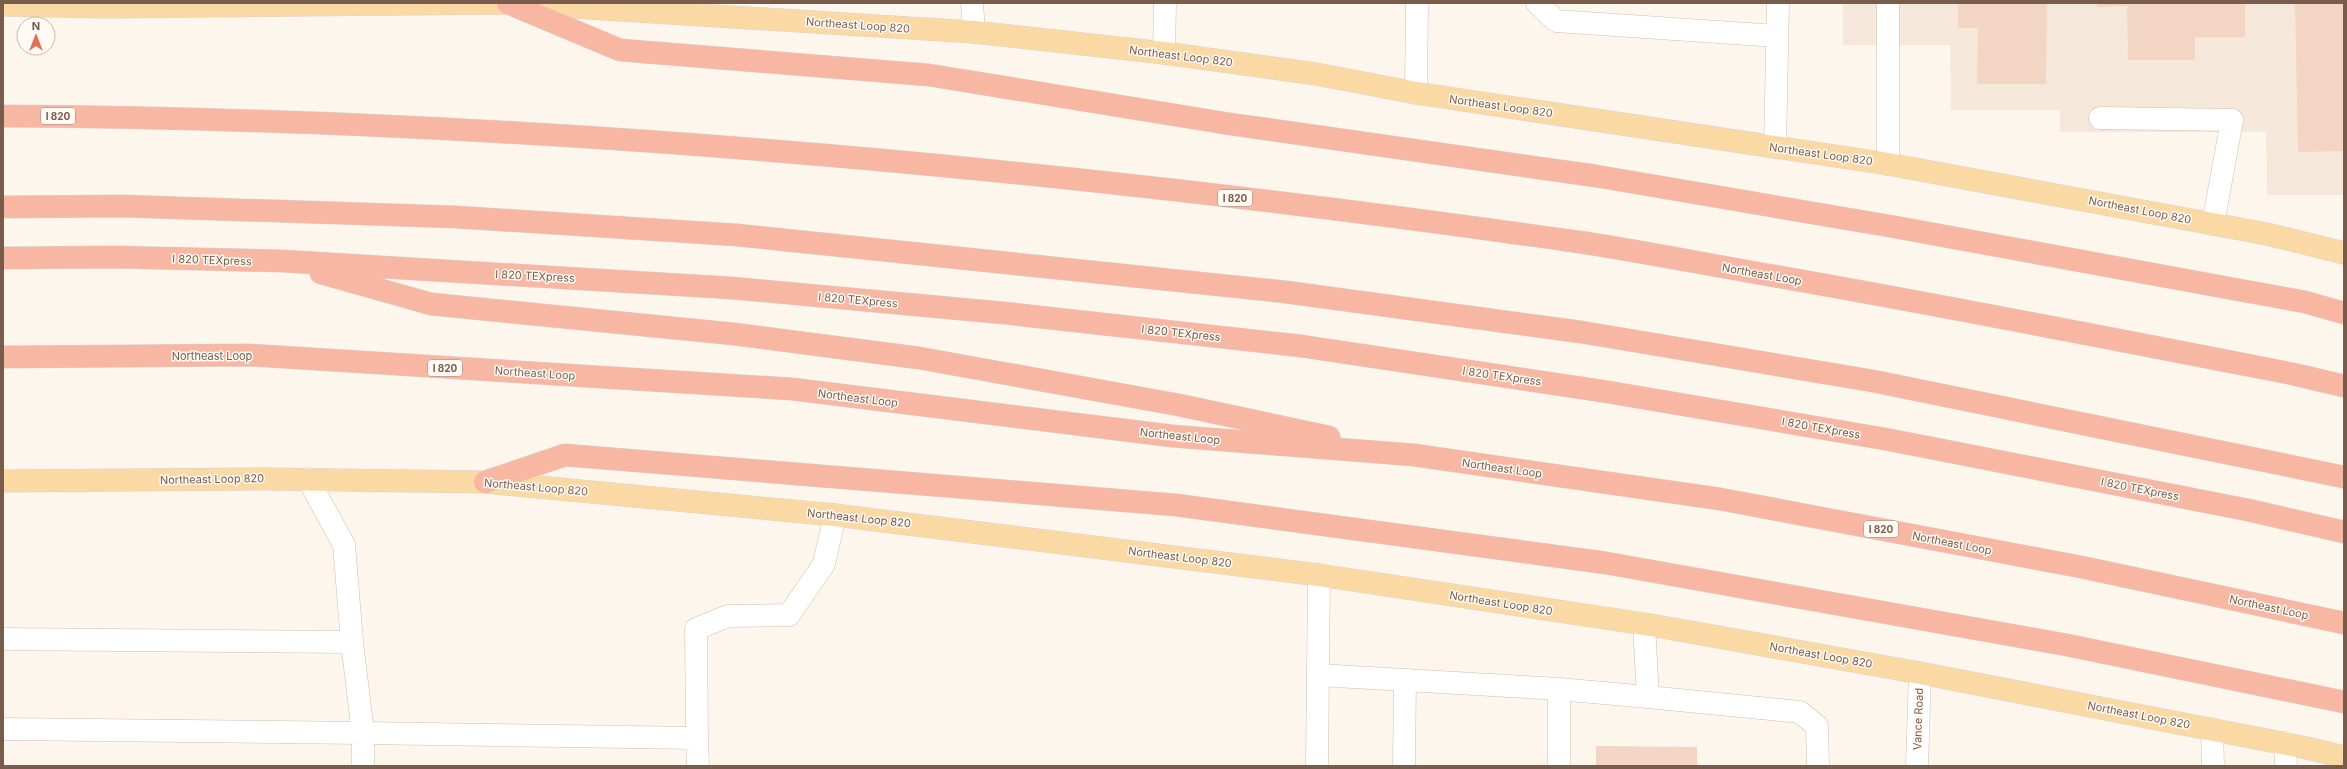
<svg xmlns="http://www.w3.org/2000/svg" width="2347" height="769" viewBox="0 0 2347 769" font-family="Inter,sans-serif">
  <rect width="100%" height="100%" fill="#fdf6ec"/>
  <path fill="#f5e8da" d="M1843 3H2344V195H2267L2266 132H2060V110H1951L1950 45H1843Z"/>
  <path fill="#f3d5c3" d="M1958 3H2047L2046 84H1977L1978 28H1958Z
    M2097 3H2245V37H2195V60H2128L2127 6 2097 7Z
    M2295 3H2344V151L2298 152Z
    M1596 746 1697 747V766H1596Z"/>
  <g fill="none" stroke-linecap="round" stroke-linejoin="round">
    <g stroke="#d1beb0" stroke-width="23">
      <path id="minor" d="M972 3 974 32
        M1537 3 1556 21 1777 36
        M1164 53 1165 3
        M1416 93 1417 3
        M2100 118 2232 120 2213 224
        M1775 147 1778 3
        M1888 164V3
        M1644 625 1648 697 1800 712 1817 726 1818 766
        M3 639 352 642 344 545 308 479
        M1318 675 1559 689
        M3 729 363 733 352 642
        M2212 729 2213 766
        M697 738 698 766
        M2285 743 2286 766
        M363 766V733L697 738 696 629 728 616 789 615 824 564 835 515
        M1317 766 1319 575
        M1404 766 1405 681
        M1559 766V689L1648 697
        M1917 766 1920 673"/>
    </g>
    <g stroke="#dad1cd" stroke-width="23">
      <path id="major" d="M3 5 104 7 508 3 974 32 1164 53 1316 74 1416 93 1888 164 2267 234 2344 253
        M3 481 268 479 485 482 835 515 1319 575 1651 625 1920 673 2302 747 2344 757"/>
    </g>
    <g stroke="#dad1cd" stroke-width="23">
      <path id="highway" d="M508 3 620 50 929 75 1230 124 1596 176 1895 227 2305 302 2344 313
        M3 116C532 119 1062 168 1586 243 1643 252 1700 263 1757 273 1936 304 2114 339 2293 374L2344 386
        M3 207 122 206 456 217 737 235 1286 292 1581 332 1873 381 2344 477
        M3 258 115 257 282 261 732 288 1004 313 1301 346 1602 391 1885 439 2248 510 2344 532
        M321 273 431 304 734 334 919 358 1179 405 1329 437
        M3 357 249 355 792 389 1172 436 1414 455 1720 499 2081 567 2344 623
        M485 482 565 455 1176 505 1606 563 2067 645 2344 702"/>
    </g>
    <use href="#minor" stroke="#fff" stroke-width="22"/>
    <use href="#major" stroke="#fbd9a5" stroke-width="22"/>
    <use href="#highway" stroke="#f7b7a3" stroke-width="22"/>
  </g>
  <g text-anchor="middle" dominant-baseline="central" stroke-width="3" stroke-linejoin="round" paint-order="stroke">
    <g fill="#fffaf3" stroke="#a28b7f" stroke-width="1">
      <rect x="41" y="108" width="34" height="16" rx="3"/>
      <rect x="1218" y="190" width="34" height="16" rx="3"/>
      <rect x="428" y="360" width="34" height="16" rx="3"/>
      <rect x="1864" y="521" width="34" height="16" rx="3"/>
    </g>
    <g font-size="10" font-weight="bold" fill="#7a5c4d">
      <text x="58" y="116">I 820</text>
      <text x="1235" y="198">I 820</text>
      <text x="445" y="368">I 820</text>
      <text x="1881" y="529">I 820</text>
    </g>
    <g font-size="11" fill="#7a5c4d" stroke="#fffaf3">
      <text transform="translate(858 25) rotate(4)">Northeast Loop 820</text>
      <text transform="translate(1181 56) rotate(7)">Northeast Loop 820</text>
      <text transform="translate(1501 106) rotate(8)">Northeast Loop 820</text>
      <text transform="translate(1821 154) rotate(8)">Northeast Loop 820</text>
      <text transform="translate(2140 210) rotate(11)">Northeast Loop 820</text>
      <text transform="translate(212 260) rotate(2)">I 820 TEXpress</text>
      <text transform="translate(1762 274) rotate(10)">Northeast Loop</text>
      <text transform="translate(535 276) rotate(3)">I 820 TEXpress</text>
      <text transform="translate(858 300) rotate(5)">I 820 TEXpress</text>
      <text transform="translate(1181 333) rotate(6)">I 820 TEXpress</text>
      <text x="212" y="356">Northeast Loop</text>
      <text transform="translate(535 373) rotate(4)">Northeast Loop</text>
      <text transform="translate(1502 376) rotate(8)">I 820 TEXpress</text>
      <text transform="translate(858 398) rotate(7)">Northeast Loop</text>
      <text transform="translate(1821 428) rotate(10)">I 820 TEXpress</text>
      <text transform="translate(1180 436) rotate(6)">Northeast Loop</text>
      <text transform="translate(1502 468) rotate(8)">Northeast Loop</text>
      <text transform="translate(212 479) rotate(-1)">Northeast Loop 820</text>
      <text transform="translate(536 487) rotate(5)">Northeast Loop 820</text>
      <text transform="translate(2140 489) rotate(11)">I 820 TEXpress</text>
      <text transform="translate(859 518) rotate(6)">Northeast Loop 820</text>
      <text transform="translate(1952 543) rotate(11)">Northeast Loop</text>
      <text transform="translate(1180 557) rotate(7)">Northeast Loop 820</text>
      <text transform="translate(1501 603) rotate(9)">Northeast Loop 820</text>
      <text transform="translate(2269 607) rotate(12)">Northeast Loop</text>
      <text transform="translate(1821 655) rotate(10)">Northeast Loop 820</text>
      <text transform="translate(2139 715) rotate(11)">Northeast Loop 820</text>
      <text transform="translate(1918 719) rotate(-88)">Vance Road</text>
    </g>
  </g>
  <rect width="2347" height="769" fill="none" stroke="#7a5c4d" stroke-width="8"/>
  <g transform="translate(36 36)"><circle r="19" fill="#fffaf3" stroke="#cabbb1"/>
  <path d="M0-3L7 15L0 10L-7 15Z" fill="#e76f51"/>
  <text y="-6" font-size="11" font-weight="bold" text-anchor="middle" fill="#7a5c4d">N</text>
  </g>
</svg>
